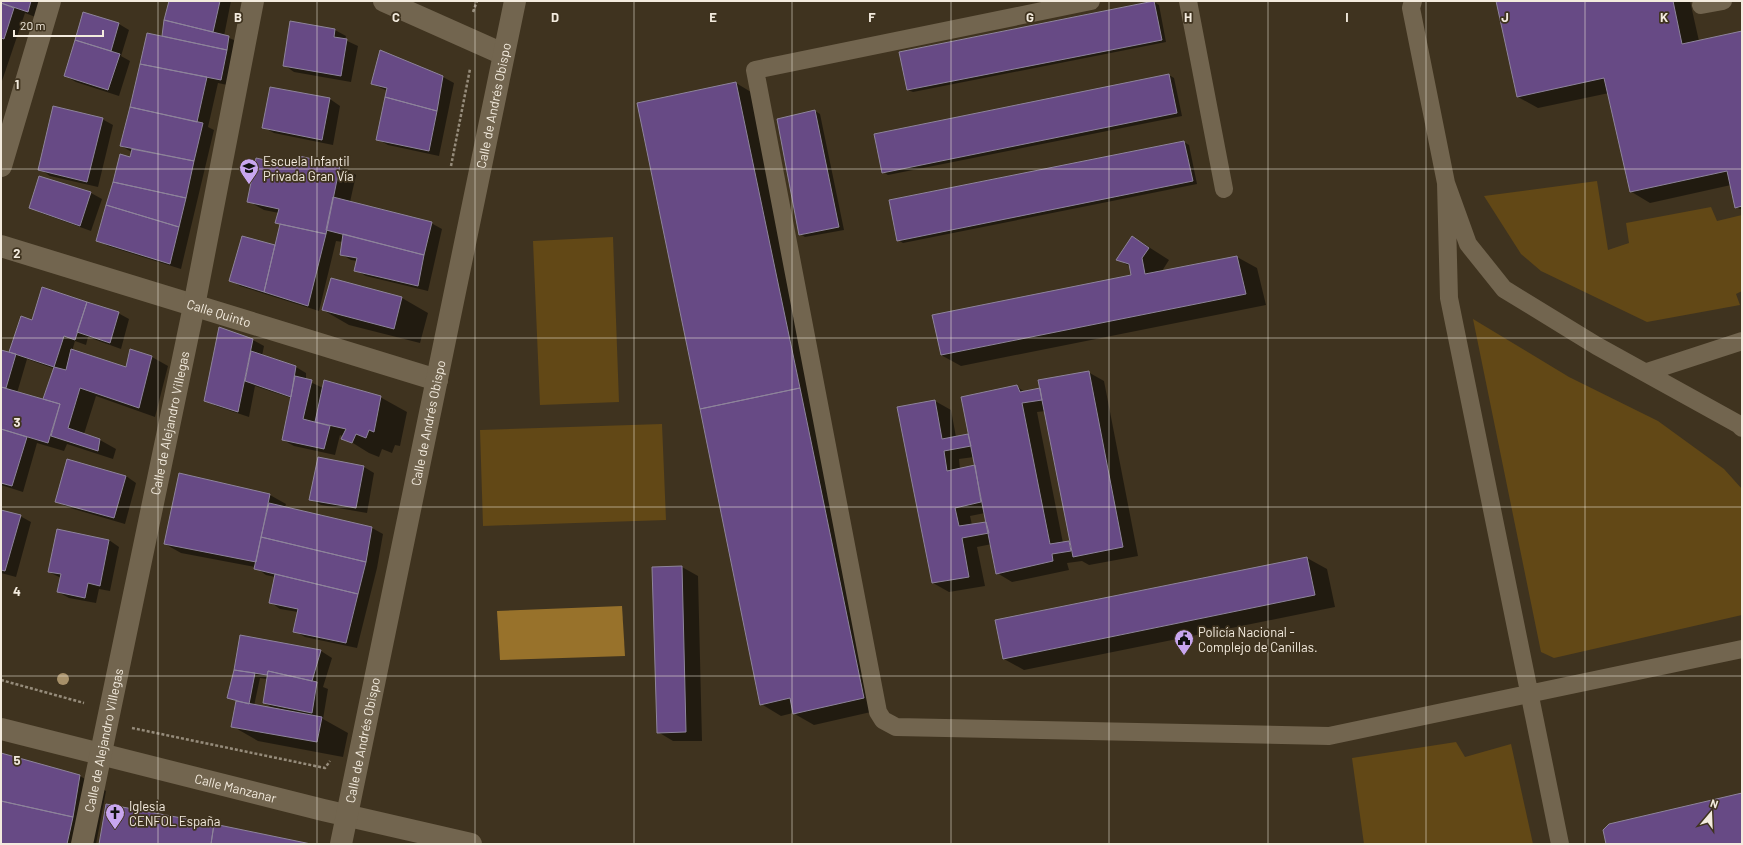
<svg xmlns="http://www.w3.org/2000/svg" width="1743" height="845" viewBox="0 0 1743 845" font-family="Barlow,sans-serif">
  <rect width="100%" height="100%" fill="#3f331f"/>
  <path fill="#624816" d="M1597 181 1608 250 1629 243 1626 223 1711 207 1717 221 1742 215V291L1736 294 1740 305 1647 322 1541 271 1521 254 1484 196Z
    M613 237 619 402 540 405 533 241Z
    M1473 319 1569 377 1658 421 1724 469 1742 489V615L1554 658 1541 652Z
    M662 424 666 520 483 526 480 430Z
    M1456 742 1465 757 1511 744 1533 844H1364L1352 758Z"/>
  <path fill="#98722b" d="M622 606 625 656 500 660 497 611Z"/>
  <path fill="#0007" fill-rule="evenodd" d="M1 1H43L38 18 25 13 2 81Z
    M170 1H231L224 36 234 40 232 86 218 83 208 127 214 130 181 269 108 246 97 240 131 159 132 152 121 146 167 38 163 35Z
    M1497 1H1690L1699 41 1742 32V210L1736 207 1731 185 1650 203 1630 191 1609 93 1538 108 1518 97Z
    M1154 2 1159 5 1166 42 913 92 908 90Z
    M83 13 119 24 129 30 121 56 130 61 119 96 76 82 65 76Z
    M291 22 335 30 346 36 345 40 358 46 351 82 294 72 284 65Z
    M1169 75 1174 78 1182 116 888 175 883 172Z
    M443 77 454 83 439 156 388 145 377 139 388 91 372 84Z
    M736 83 756 95 884 709 814 725 793 713 781 716 761 704Z
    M330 99 340 106 333 145 274 133 263 127Z
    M815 111 820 114 844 230 805 237 800 234 778 120Z
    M102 119 113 125 98 187 50 176 40 169Z
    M1184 142 1189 145 1197 184 903 243 898 240Z
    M300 157 340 166 356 175 350 202 431 223 442 229 428 291 366 276 355 270 357 261 351 260 341 254 343 242 336 241 319 311 240 286 230 280 242 237 276 246 281 225 277 222 279 213 264 210 248 201 297 169Z
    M40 178 91 193 102 199 91 231 41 213 30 207Z
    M1133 237 1169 260 1162 271 1237 257 1257 268 1266 305 961 366 941 355 1132 276 1131 267 1117 259Z
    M402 298 428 313 420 343 349 325 323 310Z
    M118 313 129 319 121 349 88 337 86 345 75 341 72 351 126 368 130 350 152 357 168 366 155 417 96 396 84 434 100 440 116 449 113 459 67 444 64 451 37 443 23 492 1 485V351L10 354 21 317 32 321ZM27 359 55 369 43 400 17 393Z
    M220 329 253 340 264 346 262 356 296 367 306 373V380L323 388 380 397 407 412 400 446 395 445 392 453 382 449 379 457 369 453 340 435 335 455 294 446 283 440 291 398 255 386 249 417 216 406 205 400Z
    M1088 372 1104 381 1138 556 1089 565 1082 561 1067 563 1069 570 1012 582 997 573 992 544 977 547 985 586 949 592 933 583 935 401 951 410 956 437 969 435 1017 387 1025 392 1041 388ZM1046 411 1071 542 1063 543 1037 412ZM974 457 976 466 960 469 959 459ZM985 513 987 523 972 525 970 516Z
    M364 467 374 473 367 513 321 505 310 499Z
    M180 474 270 495 286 504 285 507 372 528 383 534 377 568 357 648 305 637 294 631 298 612 280 609 270 602 275 577 266 575 255 567 181 553 165 544Z
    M126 476 136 483 125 524 67 507 57 501Z
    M1 511 20 516 31 522 16 577 1 573Z
    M109 540 119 547 110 591 99 589 96 603 69 598 58 592 61 578 49 572Z
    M1307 558 1327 569 1335 607 1024 670 1004 659Z
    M682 567 698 576 702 741H673L658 732Z
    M241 636 321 651 332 658 323 687 328 689 323 719 348 733 343 757 258 741 232 726 237 701 229 698ZM260 678 267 679 264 703 275 709 254 706Z
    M1 754 80 776 106 791 96 844H1Z"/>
  <path fill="#674a85" stroke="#8e849b" d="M1 1H31L28 12 1 3Z
    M169 1H220L213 32 164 20Z
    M1154 1 1162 40 907 90 899 52Z
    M1496 1H1673L1682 44 1742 31V206L1735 208 1727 171 1630 192 1604 78 1517 97Z
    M1 3 14 8 4 39 1 38Z
    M83 12 119 23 111 51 75 40Z
    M164 20 229 36 227 50 162 36Z
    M290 21 335 29 334 37 347 39 341 76 283 66Z
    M147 33 227 50 221 80 140 64Z
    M75 40 120 54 108 90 64 76Z
    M380 50 443 76 437 111 385 97 387 88 371 84Z
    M140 64 207 77 197 122 130 107Z
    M1169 74 1177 113 882 173 874 134Z
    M736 82 800 388 700 409 637 103Z
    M270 87 330 98 322 140 262 128Z
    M385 97 437 111 429 151 376 140Z
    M53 106 103 118 87 182 38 170Z
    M130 107 203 123 194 161 120 146Z
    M815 110 839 227 799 235 777 119Z
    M1184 141 1193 181 897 241 889 200Z
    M132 149 194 161 186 198 113 182 120 154 130 157Z
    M299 156 340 165 326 234 275 223 279 209 247 202 256 158 297 167Z
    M39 176 91 192 80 226 29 208Z
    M113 182 186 198 179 227 106 205Z
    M333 197 432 222 424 255 326 230Z
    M106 205 179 227 170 264 96 241Z
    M280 224 326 234 308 306 264 292Z
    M343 234 424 255 418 286 354 271 357 258 340 255Z
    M242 236 275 245 264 292 229 281Z
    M1132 236 1149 248 1142 258 1145 274 1237 256 1246 294 941 355 932 315 1131 275 1129 264 1116 260Z
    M331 278 402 297 394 329 322 310Z
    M42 287 87 302 75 340 64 336 54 367 9 352 21 316 32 320Z
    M87 302 119 312 110 343 77 332Z
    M219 327 253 339 238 412 204 401Z
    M71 349 126 367 130 349 152 356 139 408 80 388 68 428 100 439 98 451 51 436 60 404 43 399 54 367 66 370Z
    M1 350 16 354 6 388 1 387Z
    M251 351 296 366 291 397 245 381Z
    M1089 371 1123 547 1073 557 1038 380Z
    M295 376 312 380 303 419 330 426 324 449 282 440Z
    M324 380 381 396 374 432 369 430 366 438 356 434 352 443 341 439 346 429 315 422Z
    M1017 385 1020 392 1040 388 1042 400 1022 403 1050 544 1069 541 1071 551 1052 554 1053 561 996 574 961 397Z
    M1 387 60 404 48 443 1 429Z
    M800 388 864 698 793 714 790 698 760 705 700 409Z
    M935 400 942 439 968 434 971 446 944 451 947 471 975 465 981 502 955 508 959 526 986 522 989 533 962 538 969 577 932 583 897 407Z
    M1 429 27 437 12 486 1 483Z
    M318 457 364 466 356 508 309 500Z
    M67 459 126 476 114 518 55 502Z
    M179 473 270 494 256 562 164 544Z
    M269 503 372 527 366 562 261 537Z
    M1 510 21 515 5 571 1 570Z
    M57 529 109 540 100 586 88 583 85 598 57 592 61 574 48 572Z
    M261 537 366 562 358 594 254 569Z
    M1307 557 1315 595 1003 659 995 620Z
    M682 566 686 732 657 733 652 567Z
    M275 574 358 594 346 643 293 632 298 609 269 603Z
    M240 635 321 650 312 681 268 671 267 675 234 670Z
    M234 670 255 673 249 704 227 698Z
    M268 671 317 682 312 713 263 703Z
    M236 701 322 717 317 742 231 727Z
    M1 753 80 775 73 817 1 801Z
    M1742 793V844H1606L1603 830 1609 824Z
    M1 801 73 817 67 844H1Z
    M106 804 214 824 211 844H99Z
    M214 824 311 844H211Z"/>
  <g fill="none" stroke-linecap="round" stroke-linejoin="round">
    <path stroke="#968c7b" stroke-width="2.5" stroke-dasharray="3 2" stroke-linecap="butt" d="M473 12 477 1
      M451 166 470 69
      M1 680 84 703
      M132 728 325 768 330 761"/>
    <path stroke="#72654f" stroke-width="18" d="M1091 1 755 70 878 712 883 720 896 727 1329 736 1742 649
      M1188 1 1224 189
      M1413 1 1411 8 1446 183 1468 244 1504 289 1597 346 1738 424 1742 428
      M1701 5 1723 1
      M1446 183 1449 298 1560 844
      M1647 372 1742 341"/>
    <g stroke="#72654f" stroke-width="22">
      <path d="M384 1 503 54"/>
      <path d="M1 166 50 1"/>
      <path id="s1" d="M1 246 437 380"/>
      <path id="s2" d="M1 729 323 810 471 844"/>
      <path id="s3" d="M82 844 194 306 253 1"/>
      <path id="s4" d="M341 844 515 1"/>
    </g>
  </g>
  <circle fill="#a79069" cx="63" cy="679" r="6"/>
  <path fill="none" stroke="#f3ebde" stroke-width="1" stroke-opacity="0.55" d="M158 1V844M317 1V844M475 1V844M634 1V844M792 1V844M951 1V844M1109 1V844M1268 1V844M1426 1V844M1585 1V844M1 169H1742M1 338H1742M1 507H1742M1 676H1742"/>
  <defs>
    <g id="school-pin" transform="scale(1)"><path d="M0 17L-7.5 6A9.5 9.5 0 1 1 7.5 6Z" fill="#c8a6ef" stroke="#3f331f"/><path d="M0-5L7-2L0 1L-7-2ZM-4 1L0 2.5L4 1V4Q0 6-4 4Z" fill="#111"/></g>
    <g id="civic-pin" transform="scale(1)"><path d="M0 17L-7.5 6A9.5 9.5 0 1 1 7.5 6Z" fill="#c8a6ef" stroke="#3f331f"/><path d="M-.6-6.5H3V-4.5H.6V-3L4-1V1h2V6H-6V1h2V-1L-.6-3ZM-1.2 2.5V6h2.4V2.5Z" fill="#111"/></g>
    <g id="church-pin" transform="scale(1)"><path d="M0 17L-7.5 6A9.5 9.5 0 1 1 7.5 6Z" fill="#c8a6ef" stroke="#3f331f"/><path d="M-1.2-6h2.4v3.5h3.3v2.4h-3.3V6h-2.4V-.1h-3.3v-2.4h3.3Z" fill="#111"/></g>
  </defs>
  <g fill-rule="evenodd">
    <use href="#school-pin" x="249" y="168"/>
    <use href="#civic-pin" x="1184" y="639"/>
    <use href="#church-pin" x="115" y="813"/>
  </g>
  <g text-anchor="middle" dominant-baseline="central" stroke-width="3.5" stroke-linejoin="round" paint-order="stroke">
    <g font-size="13" fill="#f3ebde" stroke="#3f331f">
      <text stroke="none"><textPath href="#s4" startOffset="754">Calle de Andrés Obispo</textPath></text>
      <text stroke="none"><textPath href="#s1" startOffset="228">Calle Quinto</textPath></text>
      <text stroke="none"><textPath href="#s3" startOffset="430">Calle de Alejandro Villegas</textPath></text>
      <text stroke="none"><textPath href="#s4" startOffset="430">Calle de Andrés Obispo</textPath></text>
      <text stroke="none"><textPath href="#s3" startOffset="106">Calle de Alejandro Villegas</textPath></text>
      <text stroke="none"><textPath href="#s4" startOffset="106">Calle de Andrés Obispo</textPath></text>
      <text stroke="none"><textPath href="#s2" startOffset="242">Calle Manzanar</textPath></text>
    </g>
    <g font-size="13" fill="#f3ebde" stroke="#3f331f" text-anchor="start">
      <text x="263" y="161">Escuela Infantil<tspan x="263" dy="15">Privada Gran Vía</tspan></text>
      <text x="1198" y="632">Policía Nacional -<tspan x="1198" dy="15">Complejo de Canillas.</tspan></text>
      <text x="129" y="806">Iglesia<tspan x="129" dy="15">CENFOL España</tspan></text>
    </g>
  </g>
  <g font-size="13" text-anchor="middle" font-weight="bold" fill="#f3ebde" stroke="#3f331f" stroke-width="3.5" stroke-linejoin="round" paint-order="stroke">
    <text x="238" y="22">B</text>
    <text x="396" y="22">C</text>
    <text x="555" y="22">D</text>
    <text x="713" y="22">E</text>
    <text x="872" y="22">F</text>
    <text x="1030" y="22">G</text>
    <text x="1188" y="22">H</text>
    <text x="1347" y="22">I</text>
    <text x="1505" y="22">J</text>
    <text x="1664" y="22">K</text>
    <text x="17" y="89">1</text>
    <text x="17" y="258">2</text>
    <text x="17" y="427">3</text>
    <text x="17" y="596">4</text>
    <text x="17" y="765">5</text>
  </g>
  <rect width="1743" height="845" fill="none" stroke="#f3ebde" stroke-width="4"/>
  <g transform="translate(1711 813) rotate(19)" stroke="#3f331f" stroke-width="3" paint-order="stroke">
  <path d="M0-3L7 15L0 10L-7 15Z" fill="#f3ebde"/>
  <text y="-6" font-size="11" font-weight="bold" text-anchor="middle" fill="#f3ebde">N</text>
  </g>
  <path d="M14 30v6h89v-6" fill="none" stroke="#f3ebde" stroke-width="2"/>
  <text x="20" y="30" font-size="12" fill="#f3ebde" stroke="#3f331f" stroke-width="3" paint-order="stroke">20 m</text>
</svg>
